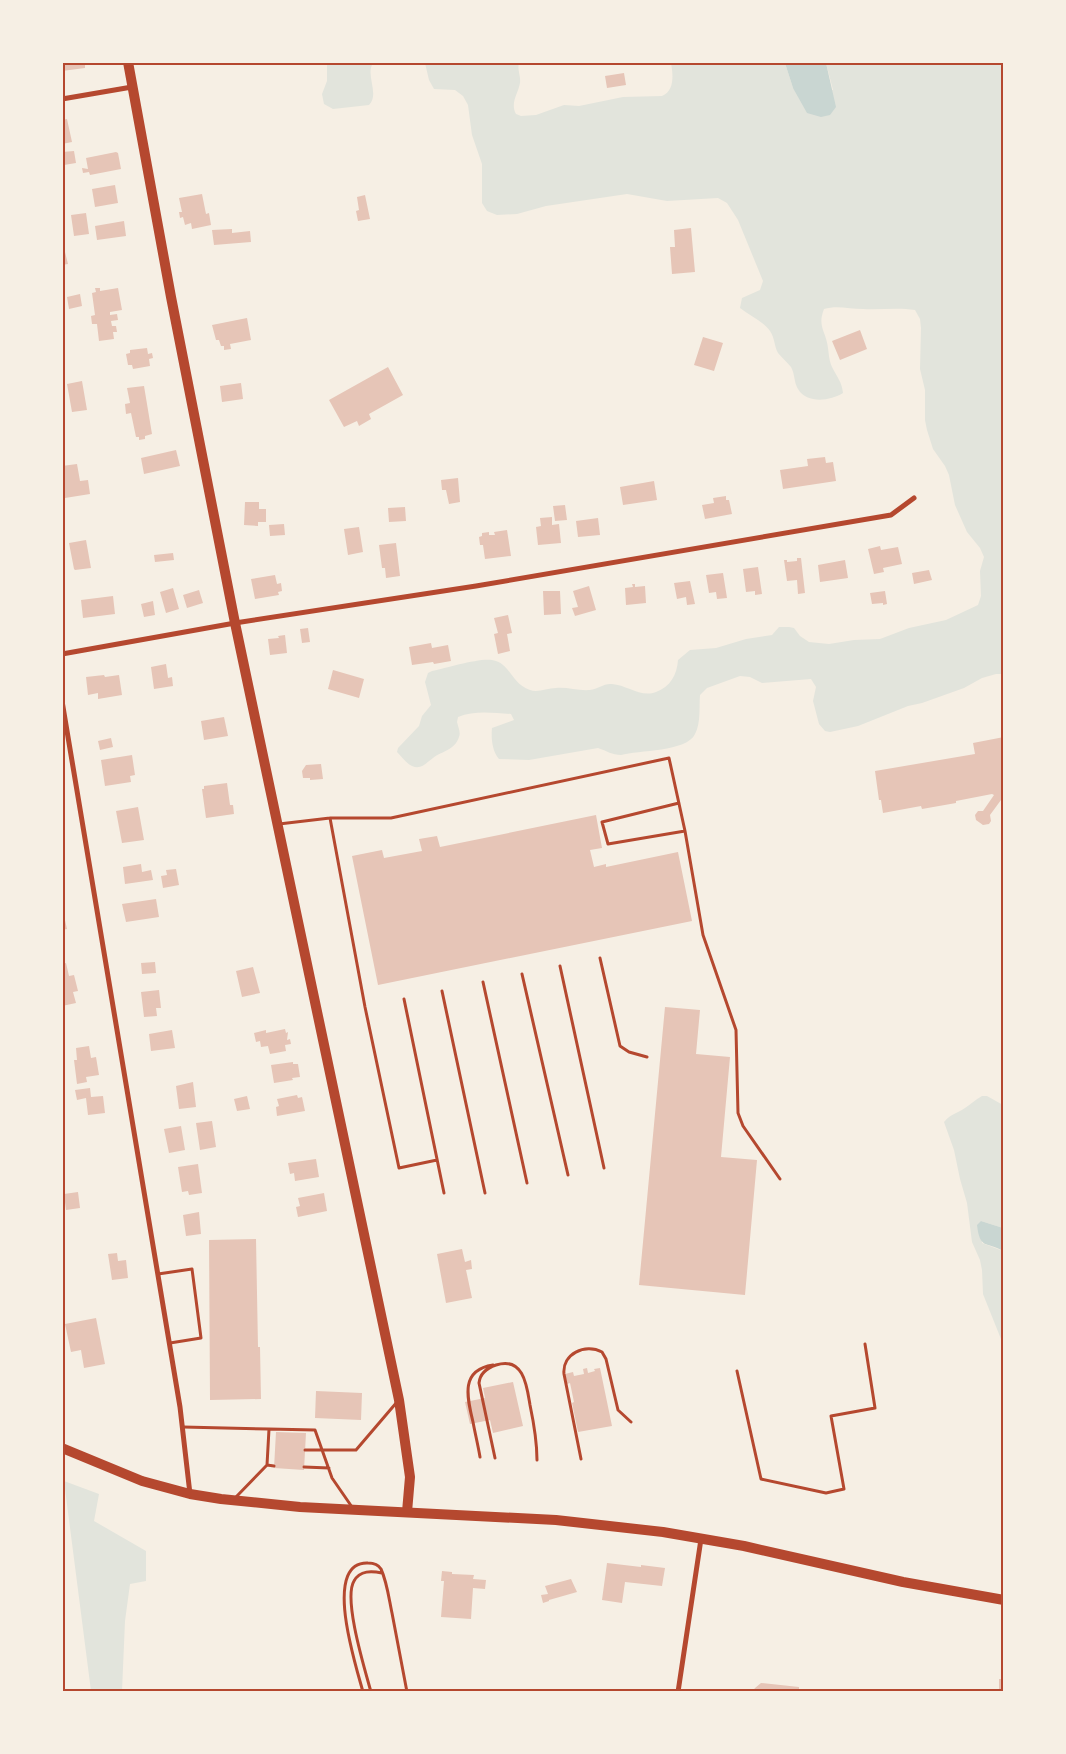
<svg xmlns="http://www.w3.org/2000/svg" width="1066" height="1754" viewBox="0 0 1066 1754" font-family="Merriweather,serif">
  <rect width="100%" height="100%" fill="#f6efe4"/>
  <path fill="#e2e4dc" d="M327 63H373C365 75 380 94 369 105L333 109 324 104 322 94 327 81Z
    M425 63H519C517 70 521 76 520 83 518 94 510 103 516 114L521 116 536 115 564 105 579 106 623 97 662 96C675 91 673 74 671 63H785L793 88 833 90 826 63H1003V674H996L982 678 964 688 922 703 908 706 858 726 830 732 825 731 819 724 813 701 816 687 811 679 762 683 750 677 740 676 707 688 700 695C699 707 701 723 695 734 687 752 638 750 621 755 612 755 607 751 598 748L529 760 499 759C492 751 491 738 492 728L514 720 511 714C493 713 475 710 458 717L457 722C458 727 461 732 459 737 455 750 442 751 433 758 426 763 421 770 412 766 407 764 401 756 397 752L398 748 419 726 422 716 431 705 425 682 428 673 432 671C447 668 478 658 492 660 511 663 510 683 530 690 538 693 547 688 556 688 567 687 579 691 590 690 598 689 604 683 612 684 627 685 641 698 656 692 670 687 677 675 678 660L690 650 716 648 746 639 772 635 779 627H789L794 628 800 636 809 642 829 644 854 640 880 639 909 628 946 620 978 605 981 596 980 571 984 557 980 548 967 532 955 505 949 475 945 466 933 449 927 430 925 420V390L920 369 921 328 920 319 915 310C898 307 881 310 863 309 849 309 837 305 824 309 817 327 826 331 828 348 829 355 829 360 832 367 837 377 842 382 843 393 830 401 807 404 798 389 794 383 795 374 791 367 787 362 782 358 778 353 774 346 775 338 770 331 763 321 750 316 740 308L742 298 760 290 763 281 738 220 727 203 718 198 667 201 627 194 546 206 517 214 497 215 487 211 482 203V164L472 135 468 105 463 96 455 90 434 89 429 80Z
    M982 1096H987L1003 1105V1228L981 1221 982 1243 1003 1251V1344L983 1294 982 1270 980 1260 972 1242 967 1203 960 1179 954 1150 944 1122C952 1113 956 1114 965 1108 971 1104 975 1100 982 1096Z
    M64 1481 99 1494 94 1521 146 1551V1581L130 1584 125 1621 122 1691H91Z"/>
  <path fill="#c9d6d2" d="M785 63H826L836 107 830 115 821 117 807 113 793 88Z
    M981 1221 1003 1228V1251C986 1241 980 1250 977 1225Z"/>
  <path fill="#e6c5b7" d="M62 62H85V68L62 71Z
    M624 73 626 85 607 88 605 76Z
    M67 119 72 142 62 144V120Z
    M74 151 76 163 64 165 62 152Z
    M116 152 118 153 121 169 90 175 89 172 83 173 82 168 88 169 86 158Z
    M115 185 118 203 95 207 92 189Z
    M202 194 206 214 209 213 211 225 192 229 191 223 185 225 183 217 180 218 179 212H182L179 198Z
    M365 195 370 219 358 221 356 211 359 210 357 197Z
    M86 213 89 234 74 236 71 215Z
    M124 221 126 236 97 240 95 226Z
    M691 228 695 272 672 274 670 247H675L674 230Z
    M232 229V233L250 231 251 242 214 245 212 230Z
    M62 252H65L68 264 62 265Z
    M95 288H100V291L118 288 122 310 110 312V315L117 314 118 320 111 321 112 326H116L117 332H113L114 339 99 341 97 324H92L91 316 95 315 92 293 96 292Z
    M80 294 82 306 69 309 67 297Z
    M247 318 251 340 230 344 231 349 224 350V346H221L219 340H216L212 325Z
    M860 330 867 349 840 360 832 341Z
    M703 337 723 343 714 371 694 365Z
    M147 348 148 354 152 353 153 358 149 359 150 366 133 369 132 365H128L126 354 130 353V350Z
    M388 367 403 395 369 414 371 419 359 426 357 421 344 427 329 400Z
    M82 381 87 410 72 412 67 384Z
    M241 383 243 399 222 402 220 386Z
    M144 386 152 434 145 436V439L139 440V437H136L131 413 126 414 125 404 130 403 127 388Z
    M176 450 180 466 144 474 141 458Z
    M825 457 826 463 833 462 836 481 783 489 780 470 808 466 807 459Z
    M77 464 80 481 88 480 90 494 65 498 62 466Z
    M458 478 460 502 449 504 446 490H442L441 480Z
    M654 481 657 500 623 505 620 487Z
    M726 496V500H729L732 514 705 519 702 505 714 503 713 498Z
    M245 502H259V509H266V522H258V526L244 525Z
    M565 505 567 520 555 521 553 506Z
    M405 507 406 521 389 522 388 508Z
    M552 517V525L559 524 561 543 538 545 536 527 541 526 540 518Z
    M598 518 600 535 578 537 576 521Z
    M284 524 285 535 270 536 269 525Z
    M359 527 363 552 348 555 344 529Z
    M507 530 511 556 485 559 483 545H480L479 537 482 536V533L489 532V535H495L494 532Z
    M86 540 91 568 75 570 74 569 69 543Z
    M396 543 400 576 386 578 385 568H382L379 545Z
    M880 546 881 550 898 547 902 564 883 568 884 572 874 574 868 549Z
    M173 553 174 560 155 562 154 555Z
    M797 558H801L805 593 798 594 797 580 787 581 784 560H787V562L797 561Z
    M845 560 848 578 820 582 818 565Z
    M758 567 762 594 755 595V591L746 592 743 569Z
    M929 570 932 580 914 584 912 573Z
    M723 573 727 598 717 599 716 592 709 593 706 575Z
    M275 575 277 584 281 583 282 591 278 592 279 595 255 599 251 579Z
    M690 581 695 604 687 605 686 597 677 599 674 583Z
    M632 584H635V587L645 586 646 603 626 605 625 588 633 587Z
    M589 586 596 610 575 616 572 608 578 607 573 591Z
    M173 588 179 609 166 613 160 592Z
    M199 590 203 603 187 608 183 595Z
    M543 591H560L561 614 544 615Z
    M885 591 887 604 883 605V603L872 604 870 593Z
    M113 596 115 614 83 618 81 600Z
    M153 601 155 615 144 617 141 604Z
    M508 615 512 633 507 634 510 651 498 654 494 634 498 633 494 618Z
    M308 628 310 642 302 643 300 629Z
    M285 635 287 653 270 655 268 639 279 638 278 636Z
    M431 643 432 648 448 645 451 661 434 664 433 662 412 665 409 647Z
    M166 664 168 678 172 677 173 686 154 689 151 667Z
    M333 670 364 679 359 698 328 689Z
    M104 675 105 677 119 675 122 695 98 699V693L88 695 86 677Z
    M224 717 228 736 204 740 201 721Z
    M1004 737V802L1001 800 990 815 991 821 989 824 983 825 976 820 975 815 978 811H983L994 795 992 794 956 801V803L922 809 921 806 883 813 881 800H879L875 771 975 754 973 743Z
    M111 738 113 747 100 750 98 741Z
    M132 755 135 775 130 776 131 782 105 786 101 760Z
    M321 764 323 779 310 780V778H303L302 771 306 765Z
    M227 783 230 805H233L234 814 206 818 202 789H204V786Z
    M138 807 144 840 122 843 116 811Z
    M596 815 602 848 590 850 594 867 606 864V867L678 852 692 921 378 985 352 856 382 850 384 858 422 851 419 839 437 836 440 847Z
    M141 864 142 872 151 870 153 880 125 884 123 867Z
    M176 869 179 885 163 888 161 876 167 875 166 870Z
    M156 899 159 917 126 922 122 904Z
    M62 907 67 929 62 930Z
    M155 962 156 973 142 974 141 963Z
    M66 963 69 976 74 975 78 991 73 992 76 1003 62 1006V964Z
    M253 967 260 993 242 997 236 971Z
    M159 990 161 1008H156L157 1016 144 1017 141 992Z
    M665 1007 700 1010 696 1054 730 1057 721 1157 757 1160 745 1295 639 1285Z
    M285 1029 286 1033 288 1032 287 1040 290 1039 291 1044 285 1045 286 1051 270 1054 268 1046 261 1047 260 1041 256 1042 254 1033 266 1030V1033Z
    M172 1030 175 1048 151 1051 149 1034Z
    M89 1046 91 1058 96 1057 99 1075 86 1077 87 1082 77 1084 74 1060H77L76 1048Z
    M293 1062V1064H298L300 1077 292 1078 293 1080 274 1083 271 1065Z
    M193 1082 196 1107 179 1109 176 1086Z
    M90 1088 91 1097 103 1096 105 1113 88 1115 86 1098 77 1100 75 1090Z
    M297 1095 298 1098 302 1097 305 1111 277 1116 276 1107 279 1106 277 1099Z
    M247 1096 250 1109 237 1111 234 1099Z
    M212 1121 216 1147 200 1150 196 1123Z
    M181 1126 185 1150 169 1153 164 1129Z
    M316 1159 319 1177 295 1181 294 1173 290 1174 288 1163Z
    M198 1164 202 1193 189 1195 188 1191 182 1192 178 1167Z
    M78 1192 80 1208 66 1210 64 1194Z
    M324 1193 327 1211 298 1217 296 1207 300 1206 298 1198Z
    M199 1212 201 1234 186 1236 183 1215Z
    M256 1239 258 1347H260L261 1399 210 1400 209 1240Z
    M462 1249 465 1262 471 1260 472 1269 466 1270 472 1298 446 1303 437 1254Z
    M117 1253 118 1261 126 1260 128 1278 112 1280 108 1254Z
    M96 1318 105 1364 84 1368 81 1350 71 1352 65 1324Z
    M587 1368 588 1373 595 1371 594 1369 600 1368 612 1426 578 1432 572 1403 574 1402 570 1383 567 1384 565 1374 573 1372 574 1376 584 1374 583 1369Z
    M513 1382 523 1426 493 1433 490 1420 470 1424 465 1402 485 1398 483 1388Z
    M316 1391 362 1393 361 1420 315 1418Z
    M276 1432 306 1433 304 1470 274 1468Z
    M607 1563 641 1567V1565L665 1568 662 1586 625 1582 622 1603 602 1600Z
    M442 1571 452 1572V1574L474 1575 473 1579 486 1580 485 1589 473 1588 471 1619 441 1617 444 1581H441Z
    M571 1579 577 1592 549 1600V1601L543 1603 541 1595 548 1594 545 1586Z
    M999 1679H1004V1692H999Z
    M761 1683 799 1687V1690H803V1692H752L755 1688Z"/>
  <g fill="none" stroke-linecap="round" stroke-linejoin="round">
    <path stroke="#b5482f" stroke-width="3" d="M679 803 602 822 608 844 685 831
      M279 824 330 818
      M600 958 620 1046 629 1052 647 1057
      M560 966 604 1168
      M522 974 568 1175
      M483 982 527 1183
      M442 991 485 1193
      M404 999 444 1193
      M437 1160 399 1168 365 1007 330 818H391L669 758 685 831 703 935 736 1030 738 1113 743 1126 780 1179
      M158 1274 192 1269 201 1338 170 1343
      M737 1371 761 1479 826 1493 844 1489 831 1416 875 1408 865 1344
      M183 1427 269 1429
      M305 1450H356L397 1402
      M480 1457C478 1445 475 1433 473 1422 467 1397 460 1370 493 1365
      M495 1458 479 1383C480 1373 487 1368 496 1365 524 1356 527 1387 530 1405 534 1424 537 1441 537 1460
      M581 1459 564 1374C562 1354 585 1343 602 1352L606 1359 618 1410 631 1422
      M267 1465 274 1466
      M304 1467 329 1468
      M236 1497 267 1465 269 1429 315 1430 332 1478 352 1507
      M363 1692C357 1669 321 1561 368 1563 373 1563 378 1564 381 1569 387 1582 389 1599 392 1613 397 1639 402 1665 407 1692
      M371 1692C365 1670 343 1599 354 1581 360 1570 372 1571 382 1573"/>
    <path stroke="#b5482f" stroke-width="5" d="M62 99 132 87
      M62 654 235 623 476 586 891 515 914 498
      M62 701 180 1407 190 1494
      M678 1692 701 1539"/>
    <path stroke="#b5482f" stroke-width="10" d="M128 62 171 297 235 623 399 1400 410 1477 407 1512"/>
    <path stroke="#b5482f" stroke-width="10" d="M62 1448 142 1481 190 1494 221 1499 300 1507 556 1520 663 1532 744 1546 903 1582 1004 1600"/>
  </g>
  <rect width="1066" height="1754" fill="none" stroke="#f6efe4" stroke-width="128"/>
  <rect x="64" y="64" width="938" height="1626" fill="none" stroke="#b5482f" stroke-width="2"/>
</svg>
